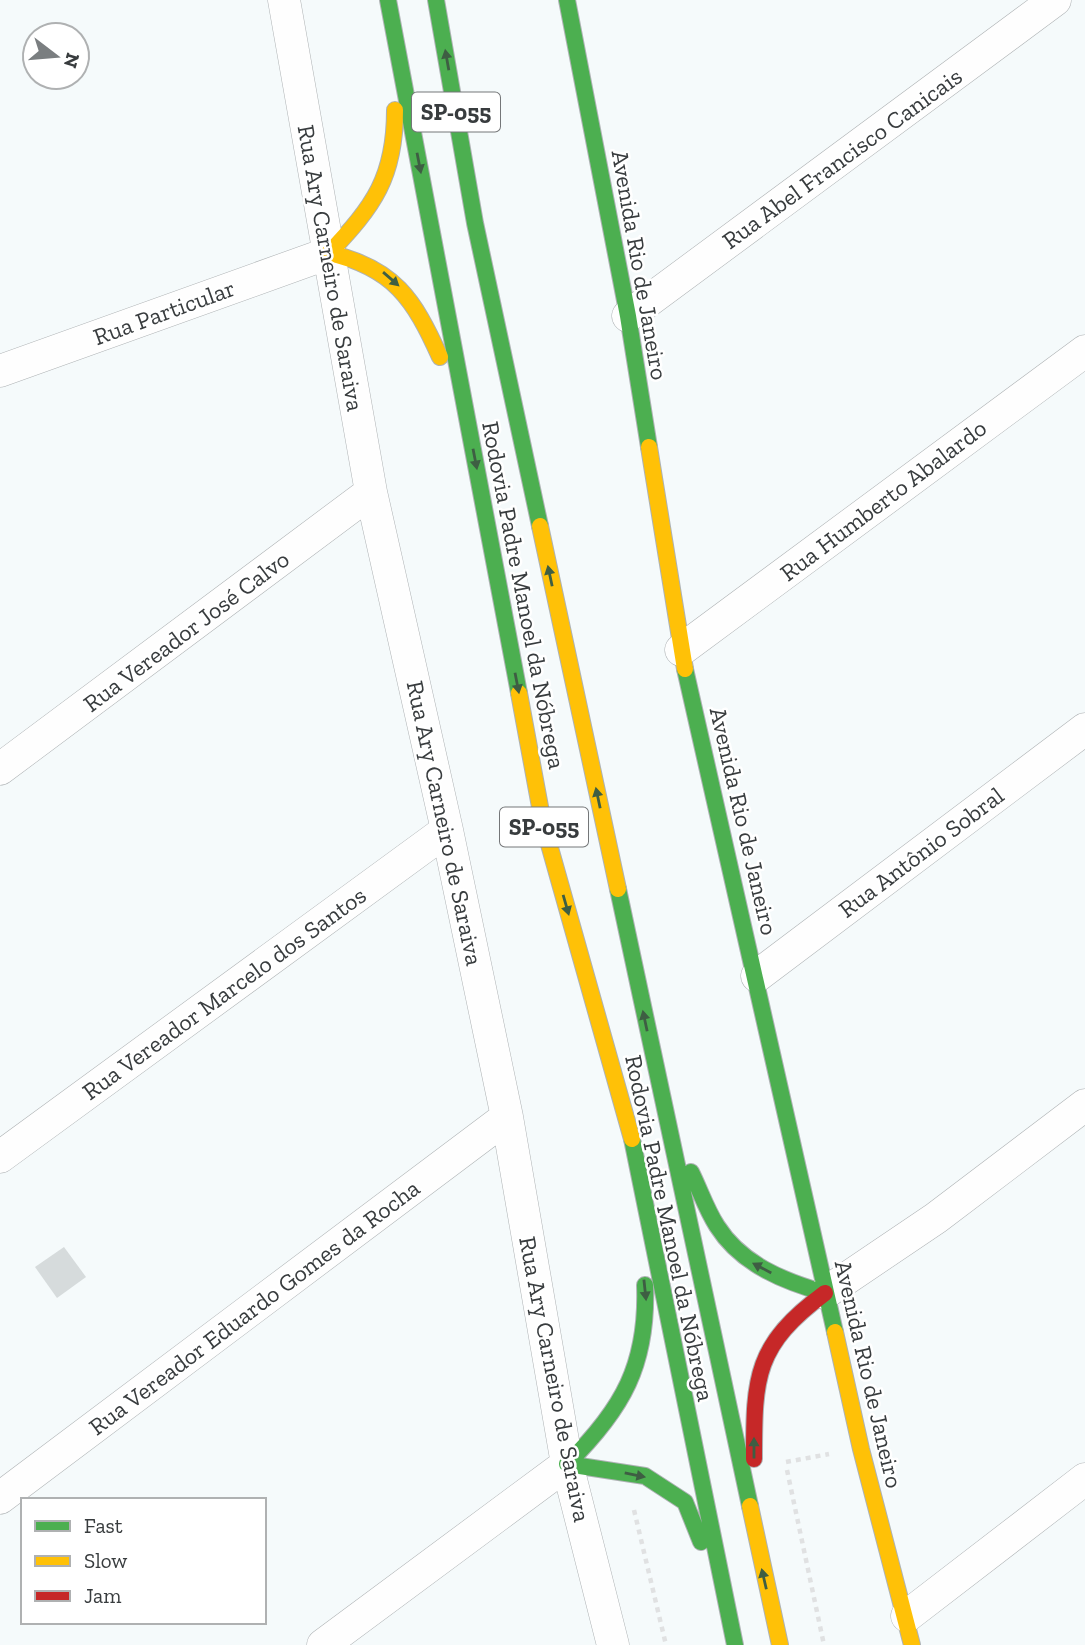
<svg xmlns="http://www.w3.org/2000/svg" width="1085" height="1645" viewBox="0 0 1085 1645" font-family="'Zilla Slab',serif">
  <rect width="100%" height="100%" fill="#f5fafb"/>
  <path fill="#d6dbdc" d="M64 1247 86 1277 57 1298 35 1267Z"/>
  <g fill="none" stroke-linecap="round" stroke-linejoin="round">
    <g stroke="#aeb2b4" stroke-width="33">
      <path id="street" d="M284 0 371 492 447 830 507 1117 567 1464 613 1645
        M628 316 1055 0
        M0 371 329 253
        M681 650 1085 351
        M0 769 371 492
        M757 976 1085 729
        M0 1157 447 830
        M825 1293 936 1218 1085 1105
        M0 1498 507 1117
        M907 1616 1085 1479
        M323 1645 567 1464"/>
    </g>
    <g stroke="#aeb2b4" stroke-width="18">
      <path id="fast" d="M388 0 519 693
        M436 0 475 223 540 526
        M567 0 628 316 649 447
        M685 669 835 1332
        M618 889 750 1506
        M632 1139 735 1645
        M691 1172C700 1190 706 1209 717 1226 741 1264 783 1281 825 1293
        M567 1464C623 1409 648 1364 645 1285
        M567 1464 645 1476 685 1502 701 1542"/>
    </g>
    <g stroke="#aeb2b4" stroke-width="18">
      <path id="slow" d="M329 253C374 206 395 177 395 110
        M329 253C394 268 414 299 440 357
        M649 447 685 669
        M540 526 618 889
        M519 693 543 823 632 1139
        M835 1332 861 1449 912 1645
        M750 1506 780 1645"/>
    </g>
    <g stroke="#aeb2b4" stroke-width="18">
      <path id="jam" d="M754 1459C754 1376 755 1345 825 1293"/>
    </g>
    <path stroke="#e0e1e2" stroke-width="4.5" stroke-dasharray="5 5" stroke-linecap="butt" d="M786 1462 829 1454
      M787 1470 824 1645
      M634 1510 666 1645"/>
    <use href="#street" stroke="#fefefe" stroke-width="32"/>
    <use href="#fast" stroke="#4caf50" stroke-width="16"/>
    <use href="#slow" stroke="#ffc107" stroke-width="16"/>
    <use href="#jam" stroke="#c62828" stroke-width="16"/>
  </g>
  <defs><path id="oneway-solid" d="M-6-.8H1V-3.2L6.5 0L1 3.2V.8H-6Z" transform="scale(1.75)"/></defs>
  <g fill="#3e5e43">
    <use href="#oneway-solid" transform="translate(447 60) rotate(-100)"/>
    <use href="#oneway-solid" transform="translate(419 163) rotate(79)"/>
    <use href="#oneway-solid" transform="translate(391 279) rotate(41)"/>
    <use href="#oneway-solid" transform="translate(475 459) rotate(79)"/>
    <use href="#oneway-solid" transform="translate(550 576) rotate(-102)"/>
    <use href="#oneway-solid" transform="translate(517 683) rotate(79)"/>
    <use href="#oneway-solid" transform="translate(598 798) rotate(-102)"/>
    <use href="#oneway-solid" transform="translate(566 905) rotate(74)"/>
    <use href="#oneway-solid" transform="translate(645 1021) rotate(-102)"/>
    <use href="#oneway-solid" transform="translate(762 1268) rotate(-152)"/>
    <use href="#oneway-solid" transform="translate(645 1290) rotate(84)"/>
    <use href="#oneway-solid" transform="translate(754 1448) rotate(-90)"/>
    <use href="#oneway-solid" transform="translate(635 1475) rotate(12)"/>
    <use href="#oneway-solid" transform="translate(764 1579) rotate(-103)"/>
  </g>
  <g text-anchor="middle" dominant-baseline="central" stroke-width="5" stroke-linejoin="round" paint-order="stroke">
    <g fill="#fff" stroke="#747678" stroke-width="2">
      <rect x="412" y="92.5" width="88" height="39" rx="5"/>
      <rect x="500" y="807.5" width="88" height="39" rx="5"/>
    </g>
    <g font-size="23" font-weight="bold" fill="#383c3e">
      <text x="456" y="112">SP-055</text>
      <text x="544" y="827">SP-055</text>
    </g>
    <g font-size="24" fill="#383c3e" stroke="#fff">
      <text transform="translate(842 158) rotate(-36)">Rua Abel Francisco Canicais</text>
      <text transform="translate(640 265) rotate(80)">Avenida Rio de Janeiro</text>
      <text transform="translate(331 268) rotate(80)">Rua Ary Carneiro de Saraiva</text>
      <text transform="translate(164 312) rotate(-20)">Rua Particular</text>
      <text transform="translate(883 500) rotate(-37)">Rua Humberto Abalardo</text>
      <text transform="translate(524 595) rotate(79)">Rodovia Padre Manoel da Nóbrega</text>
      <text transform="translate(186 631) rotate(-37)">Rua Vereador José Calvo</text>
      <text transform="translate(744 821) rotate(77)">Avenida Rio de Janeiro</text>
      <text transform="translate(445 823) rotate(78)">Rua Ary Carneiro de Saraiva</text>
      <text transform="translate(921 852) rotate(-37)">Rua Antônio Sobral</text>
      <text transform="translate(224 993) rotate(-36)">Rua Vereador Marcelo dos Santos</text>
      <text transform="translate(670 1228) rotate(78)">Rodovia Padre Manoel da Nóbrega</text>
      <text transform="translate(254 1307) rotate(-37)">Rua Vereador Eduardo Gomes da Rocha</text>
      <text transform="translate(869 1374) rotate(77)">Avenida Rio de Janeiro</text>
      <text transform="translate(555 1379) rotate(79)">Rua Ary Carneiro de Saraiva</text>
    </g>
  </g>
  <rect x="21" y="1498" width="245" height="126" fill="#ffffff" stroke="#afb1b2" stroke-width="2"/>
  <rect x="35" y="1521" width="35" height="10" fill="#4caf50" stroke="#afb1b2" stroke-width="2"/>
  <text x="84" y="1533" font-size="21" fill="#383c3e">Fast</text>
  <rect x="35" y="1556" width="35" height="10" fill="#ffc107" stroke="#afb1b2" stroke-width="2"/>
  <text x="84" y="1568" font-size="21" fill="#383c3e">Slow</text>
  <rect x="35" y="1591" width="35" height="10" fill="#c62828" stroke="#afb1b2" stroke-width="2"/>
  <text x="84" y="1603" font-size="21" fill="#383c3e">Jam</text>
  <g transform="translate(56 56) rotate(106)"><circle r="33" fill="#ffffff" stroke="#afb1b2" stroke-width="2"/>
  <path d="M0-5L12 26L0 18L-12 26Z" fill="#7a7e80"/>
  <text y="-10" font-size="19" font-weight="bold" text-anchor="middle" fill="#383c3e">N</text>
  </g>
</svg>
